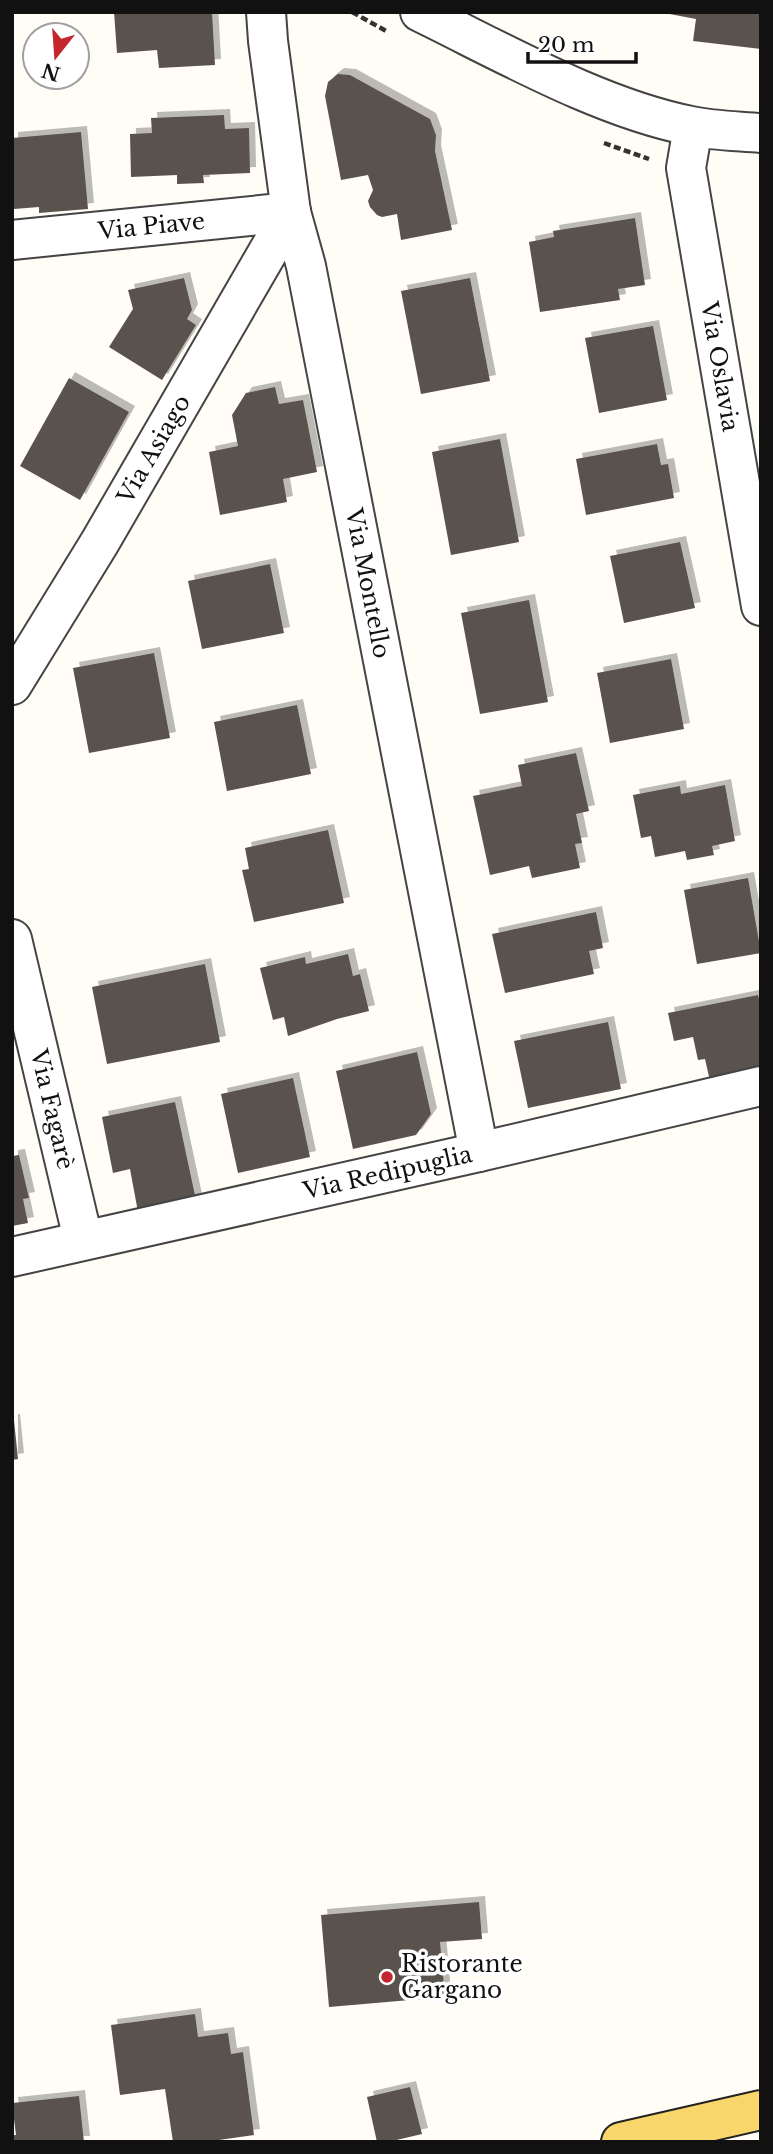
<svg xmlns="http://www.w3.org/2000/svg" width="773" height="2154" viewBox="0 0 773 2154" font-family="'Libre Baskerville',serif">
  <defs>
    <filter id="shadow"><feDropShadow dx="6" dy="-6" stdDeviation="0" flood-color="#0004"/></filter>
  </defs>
  <rect width="100%" height="100%" fill="#fffdf5"/>
  <path fill="#5a524d" filter="url(#shadow)" d="M114 12H212L215 65 159 68 157 50 117 53Z
    M659 12H761V49L693 41 696 19Z
    M338 74 350 75 430 119 436 135 435 151 452 230 401 240 397 214 382 217 377 215 370 207 368 201 373 190 368 175 341 180 325 96 328 82Z
    M224 115 225 129 249 128 250 173 203 175 204 183 177 184V175L131 177 130 134 152 133 151 118Z
    M81 132 88 209 39 213V207L14 209 12 138Z
    M635 218 645 285 618 289 620 300 540 312 529 242 554 237 553 231Z
    M184 278 192 310 187 319 196 325 162 380 109 347 133 309 128 290Z
    M470 278 490 381 421 394 401 291Z
    M653 326 667 400 599 413 585 338Z
    M69 378 129 412 80 500 20 466Z
    M275 387 279 404 303 400 317 472 283 479 287 502 220 515 209 452 238 446 232 415 246 393Z
    M500 439 519 542 451 555 432 452Z
    M657 444 661 465 668 464 674 498 586 515 576 459Z
    M680 542 695 608 624 623 610 556Z
    M270 564 284 633 202 649 188 581Z
    M529 600 548 702 480 714 461 613Z
    M154 653 170 738 89 753 73 668Z
    M671 659 684 729 610 743 597 673Z
    M297 705 311 774 227 791 214 722Z
    M576 753 589 811 576 814 582 843 575 844 580 868 532 878 529 866 490 875 473 796 522 786 518 765Z
    M725 785 735 841 712 846 714 855 687 860 685 851 655 857 651 836 641 838 633 795 680 786 681 794Z
    M328 830 344 903 254 922 242 870 249 869 245 848Z
    M748 878 761 953 697 964 684 890Z
    M596 912 603 948 589 951 594 974 505 993 492 934Z
    M348 954 353 976 360 974 369 1011 337 1019 288 1036 284 1017 273 1020 260 968 305 957 306 964Z
    M205 964 220 1042 107 1064 92 987Z
    M758 995 761 1007V1071L710 1081 705 1059 698 1060 693 1037 674 1041 668 1013Z
    M608 1022 621 1089 528 1108 514 1041Z
    M417 1052 431 1114 416 1135 353 1149 336 1071Z
    M293 1078 310 1157 238 1173 221 1094Z
    M175 1102 196 1200 138 1212 130 1169 113 1173 102 1117Z
    M19 1155 29 1198 23 1199 28 1223 12 1226V1156Z
    M12 1420H14L18 1459 12 1460Z
    M479 1902 482 1939 440 1942 445 1997 329 2007 321 1915Z
    M195 2014 198 2037 228 2033 231 2054 243 2052 254 2135 205 2142H173L165 2089 120 2095 111 2025Z
    M410 2087 422 2134 388 2142H377L367 2097Z
    M79 2096 84 2142H12V2135H16L12 2103Z"/>
  <g fill="none" stroke-linecap="round" stroke-linejoin="round">
    <g stroke="#444" stroke-width="42">
      <g id="minor">
        <path id="s1" d="M266 12 268 41 291 212 306 266 479 1152"/>
        <path id="s2" d="M693 127 686 168 761 606"/>
        <path id="s3" d="M12 240 291 212"/>
        <path id="s4" d="M12 685 100 542 291 212"/>
        <path id="s5" d="M12 939 83 1239"/>
        <path id="s6" d="M12 1257 479 1152 761 1086"/>
      </g>
    </g>
    <g stroke="#444" stroke-width="42">
      <path id="tertiary" d="M420 12C504 53 600 108 691 126 714 131 738 131 761 133"/>
    </g>
    <g stroke="#222" stroke-width="42">
      <path id="primary" d="M621 2142 761 2110"/>
    </g>
    <path stroke="#333" stroke-width="4.5" stroke-dasharray="7 3.5" stroke-linecap="butt" d="M352 12 388 32
      M604 143 649 159"/>
    <use href="#minor" stroke="#fff" stroke-width="38"/>
    <use href="#tertiary" stroke="#fff" stroke-width="38"/>
    <use href="#primary" stroke="#f9d66b" stroke-width="38"/>
  </g>
  <circle fill="#c4262e" stroke="#fff" stroke-width="2.5" cx="387" cy="1977" r="7"/>
  <g text-anchor="middle" dominant-baseline="central" stroke-width="7" stroke-linejoin="round" paint-order="stroke">
    <g font-size="23" fill="#111" stroke="#fff">
      <text stroke="none"><textPath href="#s3" startOffset="140">Via Piave</textPath></text>
      <text stroke="none"><textPath href="#s2" startOffset="243">Via Oslavia</textPath></text>
      <text stroke="none"><textPath href="#s4" startOffset="275">Via Asiago</textPath></text>
      <text stroke="none"><textPath href="#s1" startOffset="581">Via Montello</textPath></text>
      <text stroke="none"><textPath href="#s5" startOffset="175">Via Fagarè</textPath></text>
      <text stroke="none"><textPath href="#s6" startOffset="385">Via Redipuglia</textPath></text>
    </g>
    <g font-size="23" fill="#111" stroke="#fff" text-anchor="start">
      <text x="401" y="1964">Ristorante<tspan x="401" dy="26">Gargano</tspan></text>
    </g>
  </g>
  <rect width="773" height="2154" fill="none" stroke="#111111" stroke-width="28"/>
  <g transform="translate(56 56) rotate(197)"><circle r="33" fill="#ffffff" stroke="#a0a0a0" stroke-width="2"/>
  <path d="M0-5L12 26L0 18L-12 26Z" fill="#c4262e"/>
  <text y="-10" font-size="19" font-weight="bold" text-anchor="middle" fill="#111111">N</text>
  </g>
  <path d="M528 52v10h108v-10" fill="none" stroke="#111111" stroke-width="3.5"/>
  <text x="538" y="52" font-size="21" fill="#111111" stroke="#ffffff" stroke-width="5" paint-order="stroke">20 m</text>
</svg>
